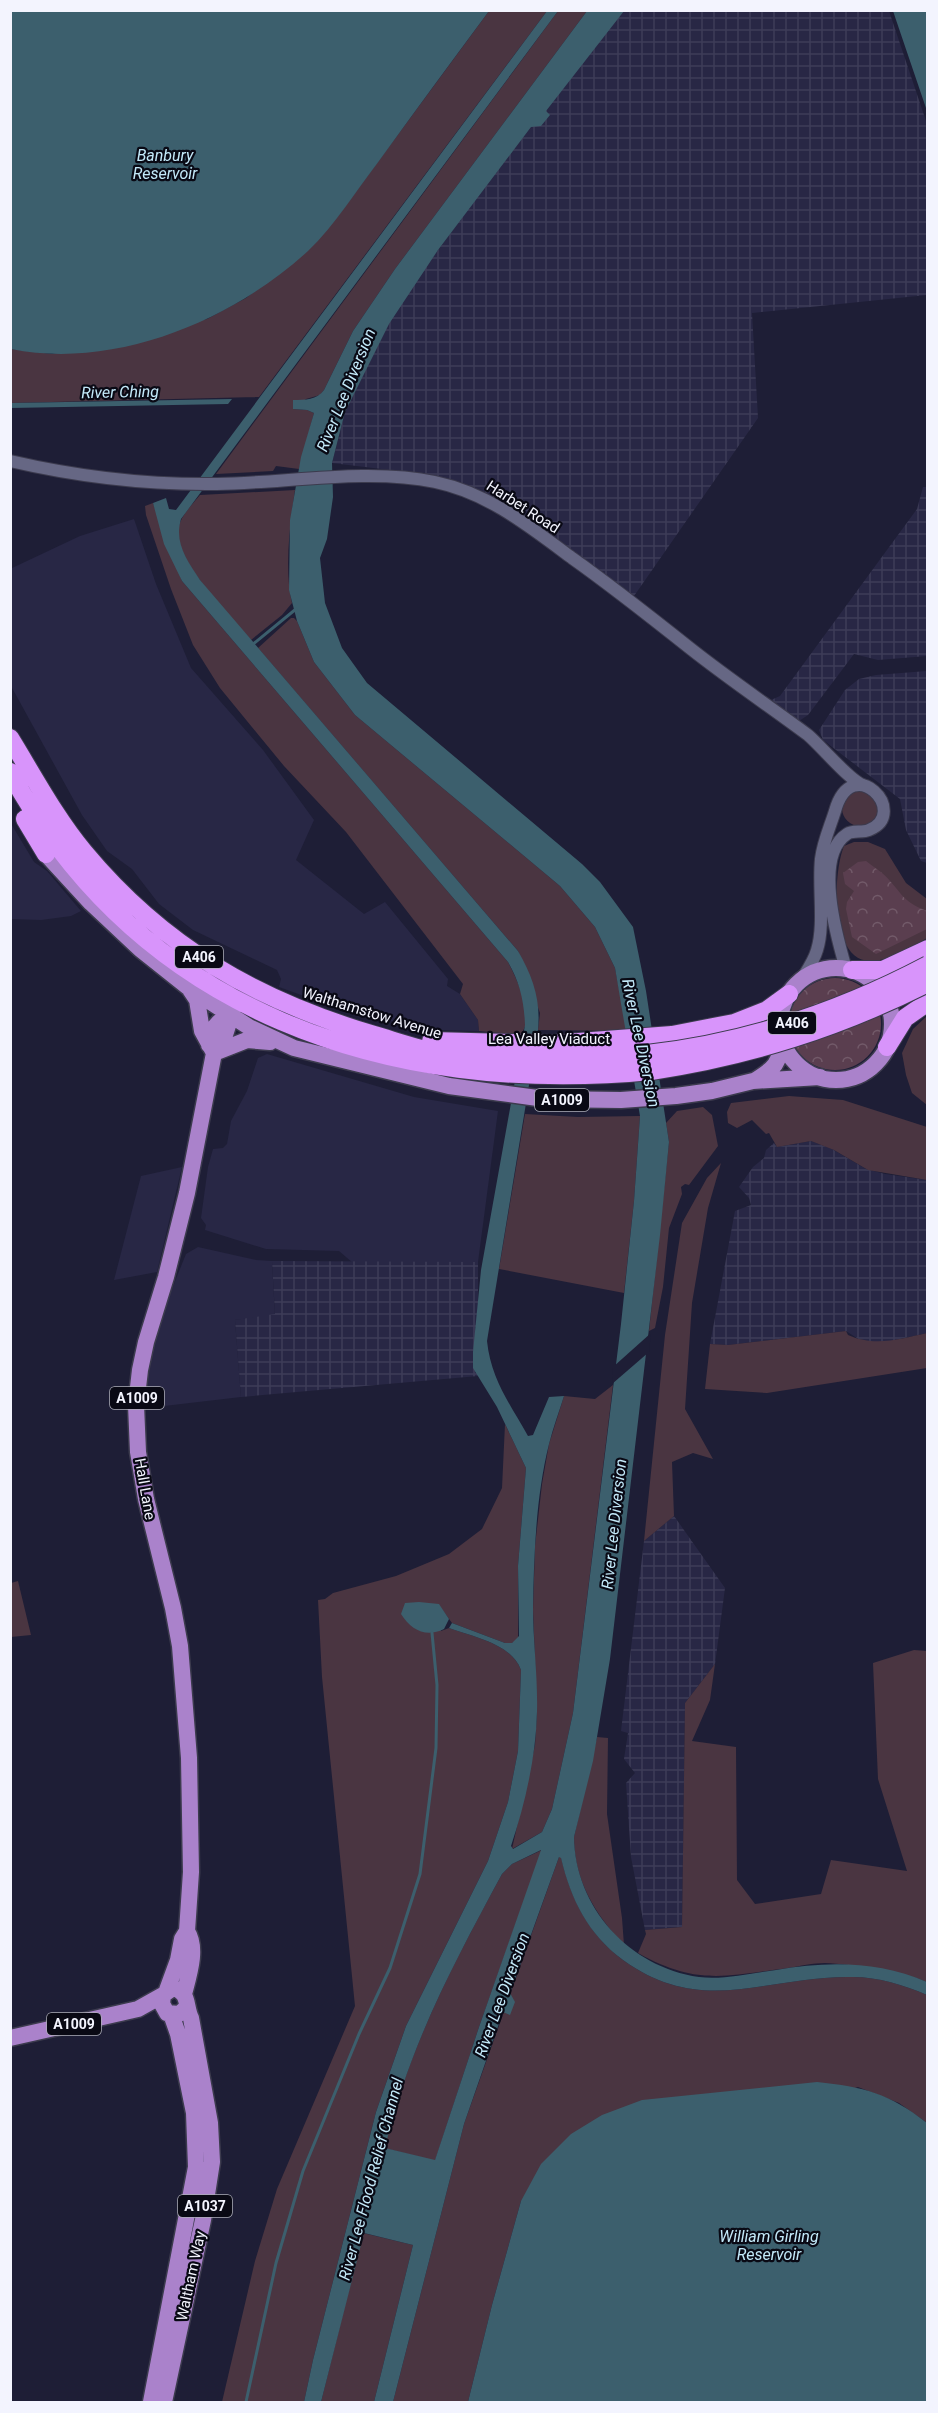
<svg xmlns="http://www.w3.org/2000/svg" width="938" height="2413" viewBox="0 0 938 2413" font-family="Roboto,sans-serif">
  <defs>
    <pattern id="industrial-grid" width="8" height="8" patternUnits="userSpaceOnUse" patternTransform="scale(1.5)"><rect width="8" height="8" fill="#282745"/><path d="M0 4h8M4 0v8" fill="none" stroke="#3d3c58"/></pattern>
    <pattern id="forest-crowns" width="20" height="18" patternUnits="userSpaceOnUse" patternTransform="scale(1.5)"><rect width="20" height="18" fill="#5a3e4f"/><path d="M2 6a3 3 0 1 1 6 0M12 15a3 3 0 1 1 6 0" fill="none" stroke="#725a69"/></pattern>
  </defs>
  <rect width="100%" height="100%" fill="#1e1e36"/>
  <path fill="#282745" d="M134 519 156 584 191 668 263 750 314 820 296 860 364 914 385 902 448 979 447 986 460 994 478 1020 479 1031 435 1030 414 1027 329 1005 279 987 281 979 277 970 193 930 159 904 132 869 107 851 82 815 11 686 10 569 80 536Z
    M10 822 34 862 47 871 81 911 71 916 41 920 11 919Z
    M267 1054 414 1097 498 1111 478 1262 353 1263 339 1251 266 1249 205 1230 206 1225 201 1218 208 1167 213 1149 223 1148 227 1144 231 1121 247 1091 258 1058Z
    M182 1167 157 1272 114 1280 141 1176Z
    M198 1247 256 1260 272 1261 275 1315 235 1320 241 1397 147 1408 148 1376 157 1326 186 1254Z"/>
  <path fill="url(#industrial-grid)" d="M614 11H889L927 124V295L752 313 758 418 634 596 484 493 431 475 332 463 345 412 379 330Z
    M923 487H927V656L878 660 854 654 808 715 799 721 771 700 780 696 917 509Z
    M927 671H928L927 863 921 861 906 830 900 799 823 740 819 730 845 690 859 679 876 675Z
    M811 1141 832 1149 866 1169 885 1174 927 1180V1333L882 1343 860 1340 846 1331 728 1345 710 1344 735 1211 751 1205 749 1198 739 1187 753 1167 764 1158 766 1150 774 1143 777 1147Z
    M272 1261 478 1262V1376L241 1397 235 1320 275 1314Z
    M674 1516 725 1588 715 1664 685 1703 682 1927 645 1930 631 1857 626 1783 635 1773 624 1759 628 1733 621 1731 644 1541Z"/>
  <path fill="#4a3541" d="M489 11H547L259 397 11 403 10 349 52 354 207 319 246 298 308 250 338 216Z
    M558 11H587L395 269 353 331 324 390 320 395 306 399 293 409 307 410 314 413 299 469 276 466 273 471 216 474Z
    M295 490C290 523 284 569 292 603L282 615 251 640C231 617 174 560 178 530 180 516 192 505 200 495Z
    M153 503 182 581 508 962C517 979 536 1019 520 1035L479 1031 478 1020 460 994 463 984 346 832 284 766 220 688 193 645 171 589 146 515 145 506Z
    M291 618H294L297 621 314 662 355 715 560 886 595 927 615 968 627 1031 538 1030 540 1013 518 951 258 648Z
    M842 808a18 18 0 1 1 36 0a18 18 0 1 1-36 0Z
    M854 842H868L885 849 906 883 927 899V938C910 948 892 960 871 961 829 962 833 872 844 846Z
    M927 1016V1105L912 1093 906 1075 902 1053 913 1029Z
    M789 1096 843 1100 927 1127V1180L868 1170 834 1150 811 1141 777 1147 769 1133 766 1134 752 1120 737 1128 728 1123 727 1112 731 1103Z
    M703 1107 712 1115 718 1146 689 1185 685 1184 681 1187 682 1194 669 1228 663 1287 655 1328 649 1331 669 1142 666 1123 677 1111Z
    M525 1114 578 1117 640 1116 634 1201 624 1293 499 1269Z
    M721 1163 708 1208 692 1303 685 1409 713 1459 693 1453 672 1462 674 1516 644 1541 665 1335 682 1223 707 1178Z
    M846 1331 848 1335C875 1347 900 1339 927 1333V1368L767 1393 705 1389 710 1344 728 1345Z
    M613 1385 573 1713 552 1809 542 1832 512 1849 535 1745 537 1712 533 1609 535 1546 542 1484 549 1444 564 1396 595 1399Z
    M505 1424 526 1468 518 1566V1640L512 1643H505L452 1623 438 1604 441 1631 449 1628C473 1637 511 1643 521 1670L518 1751 508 1802 488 1861 406 2026 376 2112 313 2360 304 2402H222L255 2261 277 2189 355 2006 322 1677 318 1600 325 1599 333 1593 396 1576 449 1554 482 1529 502 1488Z
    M18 1581 31 1635 11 1637V1583Z
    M914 1650 927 1651V1982C904 1972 851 1964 825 1963 813 1963 800 1966 788 1968 726 1976 697 1986 638 1953L646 1934 645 1930 682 1927 685 1703 715 1664 710 1700 692 1741 736 1747 737 1880 755 1904 821 1894 831 1860 907 1871 878 1779 873 1663Z
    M597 1737 608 1738 607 1814 622 1918 624 1945C595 1914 574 1880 574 1837Z
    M542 1850 479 2027 435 2161 384 2148C410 2045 452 1966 502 1874L512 1864Z
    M559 1857H561C571 1899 588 1934 623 1960 703 2018 767 1975 853 1977 878 1977 904 1985 927 1995V2123L899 2103 858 2087 521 2201 492 2305 468 2402H393L464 2124Z
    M363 2233 413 2245 374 2402H321Z"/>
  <path fill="url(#forest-crowns)" d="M866 861C871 865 877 869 882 873 901 890 900 901 927 911V929L876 954 852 937 846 909 847 902 854 891 845 884 843 873 858 862Z
    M789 1024a46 46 0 1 1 92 0a46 46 0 1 1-92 0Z"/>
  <path fill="#3c5f6d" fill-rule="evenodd" d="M11 10H489V11C452 61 415 111 379 161 356 191 335 225 308 251 232 321 114 370 11 349Z
    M547 11H558L181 519C174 543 187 560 200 580L518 951C533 977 541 1000 538 1030L487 1341C491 1379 510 1404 528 1436L533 1435 549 1397 564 1396C559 1412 553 1428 549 1444 536 1496 534 1554 533 1607 533 1642 538 1677 537 1712 536 1757 525 1804 511 1846L513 1849 542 1832 552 1809 573 1713 621 1324 634 1201 640 1116 615 968 595 927 560 886 355 715 314 662 297 621 289 590 290 520 301 457 314 413 307 410 293 409V400C305 400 317 400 324 390L353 331 395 269 587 11H624L546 111 550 115 541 126 531 127 438 250 389 324 345 412 332 463 333 497 327 539 320 558 325 603 342 648 367 683 582 864 600 882 633 927 646 991 669 1142 660 1235 610 1659 593 1761 574 1837C575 1907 629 1967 699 1977 724 1980 751 1973 776 1970 828 1961 878 1961 927 1982V1995C904 1985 878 1977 853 1977 767 1975 703 2018 623 1960 588 1934 571 1900 561 1858L559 1857 510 1993 515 2002 510 2015 503 2012 464 2124 393 2402H374L413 2245 364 2233 321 2402H304L313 2360 376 2112 406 2026 488 1861 508 1802 518 1751 521 1670C511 1643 473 1637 449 1628L452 1623 505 1643H512L519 1636 518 1566 526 1468 497 1407 473 1368V1352L481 1270 525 1025C524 1001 520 983 508 962L182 581 164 544 153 503 166 498 169 509 176 510ZM541 1850 479 2027 435 2160 385 2148C409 2046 453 1965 502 1874L512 1864Z
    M893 11H927V111Z
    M232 399 228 404 10 408 11 403Z
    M419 1602 439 1604 449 1619 444 1629C426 1638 411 1630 401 1614L405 1603Z
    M817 2082C864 2087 889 2093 927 2123V2402H468L492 2305 521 2201 541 2164 571 2134 602 2115 642 2100Z"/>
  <path fill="#1e1e36" d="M651 1333 649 1352 612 1384 613 1367Z"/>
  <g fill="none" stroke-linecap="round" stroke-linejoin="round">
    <path stroke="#3c5f6d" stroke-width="3" d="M252 645 296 609
      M246 2402 276 2263 303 2171 359 2034 390 1968 420 1874 436 1748 437 1685 432 1633"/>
    <g stroke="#3c3b4e" stroke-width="14">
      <path id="minor" d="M10 461C79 477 147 485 217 484 285 483 369 468 435 482 488 493 529 526 572 558 613 587 652 618 691 649 729 679 769 706 808 735 822 747 850 781 863 785
        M800 982C806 972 814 961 817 950 825 925 818 887 821 859 823 842 830 827 835 811 852 750 911 813 869 830 862 833 853 830 847 834 813 856 837 938 846 969"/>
    </g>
    <g stroke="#3c3b4e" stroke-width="19">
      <path id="major" d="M46 854 91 903 140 949 189 988 249 1027 294 1048 449 1086 545 1099 621 1100 676 1096 712 1091 753 1081 820 1077
        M780 1024a56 56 0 1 1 112 0a56 56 0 1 1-112 0Z
        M209 1045C210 1030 216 1021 230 1015
        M214 1053 247 1040 270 1042
        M214 1053 224 1038 233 1010
        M754 1081C775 1068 780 1064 782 1038
        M167 1990 178 1960 182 1939 187 1931 191 1872 189 1758 180 1646 173 1608 146 1499 138 1452 136 1405 140 1370 146 1342 166 1277 187 1193 214 1053 202 1031 197 1000 189 988
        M184 1994C189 1975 198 1948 187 1931
        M10 2038 138 2009 163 1995
        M151 2402 196 2167 194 2113 178 2034 171 2014
        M164 2402 203 2220 212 2162 210 2123 191 2018C185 2006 190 1992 173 1988L163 1995 162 2004 167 2013 179 2014 186 2008"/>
    </g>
    <g stroke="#3c3b4e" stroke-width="20">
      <path id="highway" d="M10 738C34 777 55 817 84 852 163 947 256 1000 374 1035 398 1042 420 1050 444 1054 510 1063 581 1062 647 1054
        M10 772C141 1013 389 1096 651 1071
        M25 819 46 854
        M852 970H883L928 949
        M431 1041 552 1044 672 1035 734 1023 767 1010 789 994
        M887 1047 905 1018 928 1002"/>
    </g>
    <use href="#minor" stroke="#666784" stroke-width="12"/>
    <use href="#major" stroke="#aa82cb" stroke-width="16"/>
    <use href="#highway" stroke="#d894fb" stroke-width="18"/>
    <g stroke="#3c3b4e" stroke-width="20" stroke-linecap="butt">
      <path id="highway-bridge" d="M647 1054C745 1043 841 1011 928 965
        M651 1071C750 1056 838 1028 928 983"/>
    </g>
    <use href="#highway-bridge" stroke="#d894fb" stroke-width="18"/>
  </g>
  <g text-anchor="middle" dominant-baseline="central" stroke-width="4.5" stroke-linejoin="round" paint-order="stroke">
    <g fill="#090914" stroke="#adaeb8" stroke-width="1.5">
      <rect x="175" y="946" width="48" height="22" rx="4.5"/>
      <rect x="768" y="1012" width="48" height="22" rx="4.5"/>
      <rect x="535" y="1089" width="54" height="22" rx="4.5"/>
      <rect x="110" y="1387" width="54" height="22" rx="4.5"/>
      <rect x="47" y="2013" width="54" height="22" rx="4.5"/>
      <rect x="178" y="2195" width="54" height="22" rx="4.5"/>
    </g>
    <g font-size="14" font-weight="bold" fill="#f3f4fe">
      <text x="199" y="957">A406</text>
      <text x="792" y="1023">A406</text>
      <text x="562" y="1100">A1009</text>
      <text x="137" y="1398">A1009</text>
      <text x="74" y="2024">A1009</text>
      <text x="205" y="2206">A1037</text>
    </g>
    <g font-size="15" fill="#f3f4fe" stroke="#090914">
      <text transform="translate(523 507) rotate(33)">Harbet Road</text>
      <text transform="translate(372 1013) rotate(17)">Walthamstow Avenue</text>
      <text x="549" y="1039">Lea Valley Viaduct</text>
      <text transform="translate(145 1489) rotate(80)">Hall Lane</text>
      <text transform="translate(191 2276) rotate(-78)">Waltham Way</text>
    </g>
    <g font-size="16" font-style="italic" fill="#c3e9f9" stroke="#090914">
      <text x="165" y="155">Banbury<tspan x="165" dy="18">Reservoir</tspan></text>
      <text transform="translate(346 390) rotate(-68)">River Lee Diversion</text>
      <text transform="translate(120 392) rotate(-1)">River Ching</text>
      <text transform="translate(641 1043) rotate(78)">River Lee Diversion</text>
      <text transform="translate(614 1524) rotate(-84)">River Lee Diversion</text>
      <text transform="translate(502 1995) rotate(-70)">River Lee Diversion</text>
      <text transform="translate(371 2179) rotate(-75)">River Lee Flood Relief Channel</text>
      <text x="769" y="2236">William Girling<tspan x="769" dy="18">Reservoir</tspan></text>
    </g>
  </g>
  <rect width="938" height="2413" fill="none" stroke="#f3f4fe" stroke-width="24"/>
</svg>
